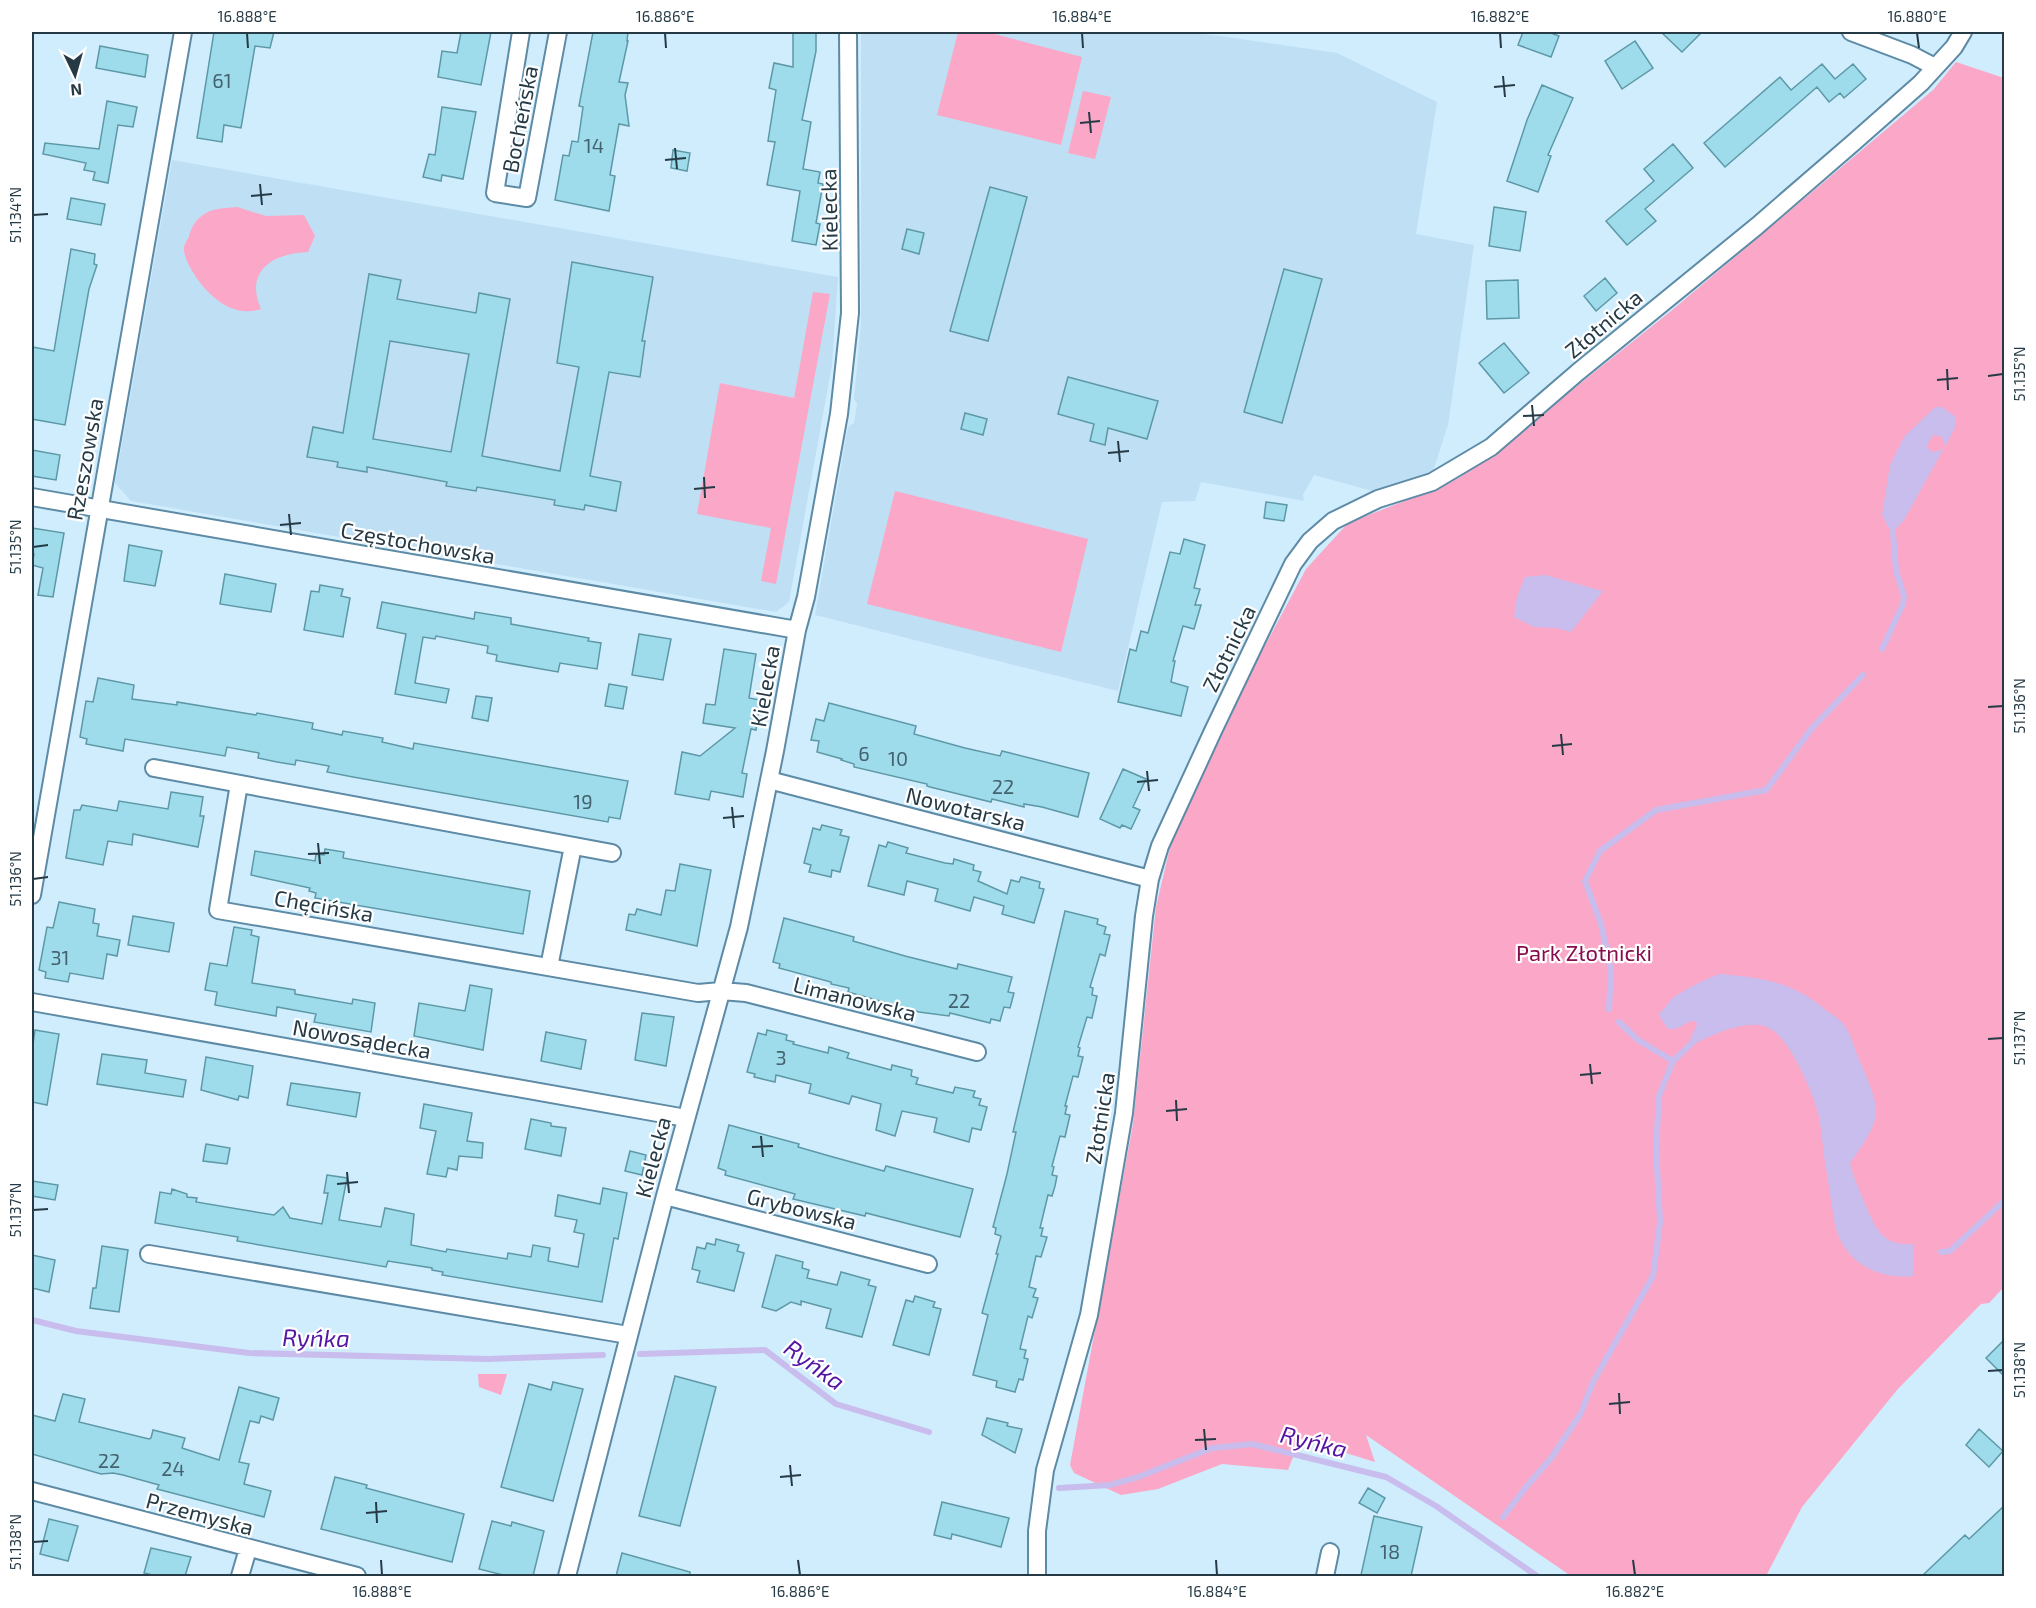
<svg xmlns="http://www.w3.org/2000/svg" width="2036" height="1608" viewBox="0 0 2036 1608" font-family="'Exo 2',sans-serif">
  <rect width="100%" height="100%" fill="#d0edfe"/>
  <path fill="#bfdff4" d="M861 32H1184L1221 36 1337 53 1437 102 1416 234 1474 245 1448 425 1432 474 1376 492 1314 475 1303 495 1304 501 1201 482 1195 501 1162 502 1118 691 815 615 847 432 849 426 854 423 857 404 854 399 861 323Z
    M172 160 838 277 832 365 789 602 776 612 131 501 115 483Z"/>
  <path fill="#fba7c7" d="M958 32H987L1082 57 1061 145 937 115Z
    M1956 62 2004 78V1287L1989 1303 1981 1304 1897 1390 1802 1507 1766 1576H1571L1366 1435 1375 1462 1300 1439 1288 1470 1222 1464 1158 1489 1121 1495 1074 1473 1070 1465 1133 1124 1156 907 1171 843 1261 653 1306 569 1348 523 1438 488 1457 479 1507 445 1543 413 1671 311 1933 90Z
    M1083 91 1111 97 1095 159 1068 153Z
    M237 207 266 216 304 215 315 236 308 252C273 253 244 271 261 309 230 319 205 293 191 269 188 263 183 254 184 247 184 246 187 239 188 239 192 227 194 220 206 213 215 208 227 208 237 207Z
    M813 292 830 294 776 584 761 581 771 528 697 514 720 383 794 398Z
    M895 491 1088 539 1061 652 867 604Z
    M478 1374H507L501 1395 479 1387Z"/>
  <path fill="#c8bded" d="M1935 407H1942L1956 417 1955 427 1945 447 1944 441 1940 436 1933 435 1927 446 1930 451 1935 452 1942 449 1943 450 1904 520 1893 532 1888 527 1882 515 1890 465 1904 437Z
    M1545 575 1603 591 1571 632 1556 628 1534 627 1514 617 1517 597 1525 577Z
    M1721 974C1764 978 1793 982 1827 1011 1833 1015 1841 1020 1845 1026 1852 1036 1855 1052 1861 1064 1883 1113 1881 1120 1850 1163 1853 1176 1858 1187 1863 1199 1874 1224 1880 1247 1913 1244L1914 1276C1877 1280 1844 1262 1835 1225 1831 1202 1828 1179 1824 1156 1822 1140 1821 1121 1816 1106 1809 1085 1789 1038 1769 1028 1750 1018 1712 1034 1695 1044L1690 1040 1697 1024 1695 1021C1684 1021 1683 1030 1668 1029L1658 1014C1665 1010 1668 1002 1674 997 1683 991 1712 975 1721 974Z"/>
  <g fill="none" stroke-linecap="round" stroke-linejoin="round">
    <path stroke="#c8bded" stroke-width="6" d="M1882 649 1903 604 1904 596 1896 571 1893 532
      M1609 1009 1611 970 1601 924 1585 881 1600 851 1656 810 1766 790 1812 728 1863 675
      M1619 1022 1638 1040 1673 1061
      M1941 1252 1950 1251 2004 1201
      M32 1320 76 1331 249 1353 488 1359 603 1355
      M640 1354 765 1350 836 1404 929 1432
      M1059 1488 1110 1485 1138 1477 1212 1448 1252 1444 1386 1477 1436 1506 1537 1576
      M1503 1517 1526 1487 1552 1457 1581 1413 1593 1382 1653 1276 1660 1222 1656 1148 1659 1096 1673 1061 1692 1043"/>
  </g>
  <path fill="#9fdceb" stroke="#5d98a6" stroke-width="1.5" fill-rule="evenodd" d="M214 32H274L270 48 255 46 241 128 224 125 222 142 197 138Z
    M461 32H491L481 85 438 77 442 51 457 53Z
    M593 32H628L627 41H628L619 82 628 83 625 95 629 126 619 124 610 175 615 176 609 211 555 200 563 155 569 156 572 141 578 142 583 107 579 106Z
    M793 32H816V51L802 120 811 122 803 169 820 172 818 183 823 184 816 223 820 224 816 245 792 241 800 191 767 185 775 142 768 141 776 90 769 88 774 63 793 67Z
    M1523 32H1548L1559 36 1551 57 1518 45Z
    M1661 32H1702L1682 52Z
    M1635 41 1653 68 1622 89 1605 61Z
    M100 46 148 55 145 77 96 68Z
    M1822 64 1835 79 1853 64 1866 79 1844 98 1840 93 1829 102 1817 87 1725 167 1704 143 1780 77 1791 90Z
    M1542 85 1573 98 1548 155 1551 156 1538 192 1507 181 1527 120Z
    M107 101 137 107 133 127 118 125 108 183 93 180 95 172 84 170 86 163 43 154 45 143 99 149Z
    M442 107 476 112 463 179 442 175 441 181 423 177 429 154 435 155Z
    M1673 144 1693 168 1645 209 1656 221 1627 245 1606 221 1654 181 1644 169Z
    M673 150 690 153 687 171 671 168Z
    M990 187 1027 197 988 341 950 331Z
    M71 198 105 204 101 225 67 219Z
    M1494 207 1526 212 1520 251 1489 246Z
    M907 229 924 233 919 254 902 249Z
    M71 249 95 254 94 264 97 265 89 289 65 425 32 419V347L54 351Z
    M572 262 653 277 642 341H645L640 377 609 372 590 476 621 482 616 511 585 505 584 510 554 505 555 500 477 487 476 491 446 486 447 482 367 467V472L337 467 338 462 307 457 313 427 343 433 369 274 401 280 397 299 476 313 479 293 510 299 482 456 560 471 579 367 557 363ZM390 341 469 354 451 452 373 439Z
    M1284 269 1322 279 1282 423 1244 412Z
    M1605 278 1617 293 1596 311 1584 296Z
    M1518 280 1519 318 1487 319 1486 281Z
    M1504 343 1529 373 1504 393 1479 363Z
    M1068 377 1158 401 1147 439 1108 428 1105 445 1090 441 1094 424 1058 414Z
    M965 413 987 419 983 435 961 429Z
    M32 450 60 455 56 480 32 476Z
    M1266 502 1287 505 1284 521 1264 518Z
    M32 528 64 533 53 597 38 595 43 568 32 565 34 554H32Z
    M1184 539 1205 545 1194 588 1200 589 1195 605H1201L1194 629 1183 626 1173 661H1175L1171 682 1188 687 1181 716 1118 702 1130 649 1136 651 1141 631 1148 633 1170 552 1180 554Z
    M129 545 162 551 155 586 124 581Z
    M225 574 276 584 271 612 220 604Z
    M320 585 343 589 341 596 350 598 343 637 304 630 311 591 319 592Z
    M382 602 474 619 475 612 511 618V624L589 638 588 641 601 643 597 669 560 663 558 672 496 661 497 655 487 653 488 646 436 636 435 639 423 637 415 683 449 689 446 703 395 694 406 634 377 628Z
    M639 634 671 639 663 680 632 675Z
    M724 649 756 654 749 698 760 700 756 730 751 729 742 773 747 774 743 797 711 791 709 800 675 794 682 752 700 756 735 728 703 723 706 704 715 705Z
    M98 678 134 685 132 699 177 705V702L256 715 257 713 313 723 312 729 342 735 343 731 383 738 382 742 413 749 414 743 628 781 620 819 609 817 608 822 353 777 327 772 329 766 296 760 295 765 277 762 258 758 259 753 227 747 225 756 125 739 123 751 86 744 87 739 80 737 86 701 93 702Z
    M609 684 627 687 623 709 605 706Z
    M476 696 492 698 488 721 472 718Z
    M829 703 916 726 914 734 965 748 1000 756 1002 751 1089 773 1078 817 1042 807 1024 804V807L992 799 991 802 930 787 927 786V784L854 767V764L841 760 842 759 817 752 819 741 811 740 816 719 824 721Z
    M1123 769 1146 779 1133 807 1140 810 1131 829 1122 825 1120 828 1100 819Z
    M171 792 203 797 200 816H204L198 847 133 834 132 845 108 841 103 865 66 858 74 810H80L82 805 117 811 119 801 168 809Z
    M822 825 842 830 840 835 849 837 840 872 832 870 831 877 809 872 811 865 804 863 813 828 820 830Z
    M888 842 908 848 906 853 945 863 953 864 954 859 974 865 973 870 981 872 978 881 1007 894 1011 880 1019 882 1021 877 1040 882 1039 888 1044 889 1034 923 1002 914 1004 906 974 897 970 911 935 901 938 889 907 881 904 895 868 886 879 845 886 847Z
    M325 849 344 852 343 858 530 891 523 934 315 898 316 893 309 891 310 888 251 875 255 851 315 861 316 854 324 855Z
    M680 864 711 870 697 946 626 930 629 914 635 915 637 909 661 915 666 890 675 891Z
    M59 902 95 909 93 923 99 924 97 936 120 940 117 956 107 954 103 979 70 973 68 982 45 978 46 972 39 970 47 927 53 928Z
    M1065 911 1098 919 1097 924 1106 927 1104 934 1110 935 1105 956 1100 954 1090 987 1093 988 1092 995 1097 996 1092 1018 1087 1017 1078 1047 1080 1048 1078 1056 1083 1057 1078 1077 1073 1076 1065 1106H1067L1065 1114 1070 1115 1065 1137 1060 1136 1052 1166 1054 1167 1052 1175 1057 1176 1055 1186 1052 1196 1048 1195 1040 1228H1043L1041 1236 1047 1237 1041 1257 1036 1256 1029 1287 1036 1289 1033 1297 1038 1298 1032 1318 1028 1316 1020 1349 1026 1350 1024 1358 1028 1359 1023 1380 1019 1379 1015 1392 996 1387 997 1381 973 1375 988 1315 982 1313 998 1254H996L1001 1236 995 1234 996 1228 993 1227 1007 1174 1016 1132H1013Z
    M133 916 174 923 169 952 128 945Z
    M784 918 854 937 853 941 905 956 957 969 958 964 1012 977 1008 992 1014 993 1010 1008 1004 1007 1000 1021 991 1019 990 1023 950 1013 949 1016 919 1012 848 992 849 988 831 984V982L779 968 780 964 773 962Z
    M234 927 252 930 251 935 259 937 252 983 295 990V994L352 1004 353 999 375 1003 371 1032 314 1022 316 1014 277 1007 276 1016 215 1005 217 992 205 990 210 963 227 966Z
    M470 985 492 989 483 1050 414 1036 419 1003 465 1011Z
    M642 1013 674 1017 666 1066 635 1060Z
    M35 1030 59 1034 47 1105 32 1102V1051Z
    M767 1030 787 1035 786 1040 794 1042 793 1044 828 1053 829 1047 849 1053 847 1058 891 1070 892 1065 912 1070 911 1076 918 1078 916 1084 953 1093 955 1087 975 1091 973 1097 981 1099 979 1105 987 1107 981 1130 972 1128 969 1142 934 1132 937 1118 902 1111 895 1136 876 1130 881 1104 852 1096 849 1104 809 1093 811 1084 776 1075 775 1082 754 1077 755 1074 747 1072 758 1033 766 1035Z
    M546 1032 586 1040 581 1069 541 1061Z
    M102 1054 147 1060 145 1073 186 1080 183 1097 97 1084Z
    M206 1057 253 1066 248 1098 239 1096 238 1100 201 1090Z
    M291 1083 360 1093 356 1117 287 1105Z
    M424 1104 472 1113 467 1141 483 1143 482 1158 459 1156 457 1170 448 1168 446 1177 427 1174 436 1131 420 1128Z
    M531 1119 551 1123V1126L566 1128 561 1156 525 1149Z
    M729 1125 799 1144 798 1147 833 1157 884 1171 886 1166 973 1189 960 1237 866 1213 865 1216 793 1199 795 1194 725 1175 726 1171 718 1168Z
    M206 1144 230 1148 227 1164 203 1161Z
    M630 1151 646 1155 642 1175 625 1171Z
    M327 1175 347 1178 339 1220 381 1227 385 1208 414 1214 411 1245 446 1252 447 1249 507 1259 508 1253 531 1257 533 1245 550 1248 548 1261 578 1267 584 1234 574 1232 577 1220 555 1216 558 1195 600 1204 603 1188 627 1193 618 1239 614 1238 602 1302 442 1275 443 1272 432 1270V1268L388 1261 386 1267 237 1241 238 1237 155 1223 160 1192 171 1194 172 1189 187 1194V1197L197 1198 196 1202 274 1215 283 1207 290 1218 322 1224 328 1193H324Z
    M32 1181 58 1185 55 1200 32 1196Z
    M716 1239 739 1245 737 1251 744 1253 734 1291 697 1282 700 1271 692 1269 697 1247 705 1249 707 1243 715 1245Z
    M102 1246 128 1250 119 1312 90 1308 93 1288H96Z
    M32 1255 55 1260 49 1292 32 1288Z
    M776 1255 803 1262 802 1268 809 1270 807 1278 837 1285 841 1272 870 1280 868 1285 876 1287 862 1337 826 1328 831 1309 801 1301V1305L791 1302 776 1311 762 1307Z
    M915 1296 935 1302 933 1307 941 1309 929 1355 893 1345 906 1300 913 1302Z
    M2004 1340V1376L1986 1358Z
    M675 1376 716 1387 680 1526 639 1516Z
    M553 1382 583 1389 553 1501 501 1487 529 1384 551 1390Z
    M239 1387 279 1398 273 1420 261 1416 259 1423 250 1421 239 1462 249 1464 244 1484 271 1491 264 1517 157 1489 159 1485 123 1475 113 1473 101 1474 32 1454V1415L55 1421 63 1394 85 1399 79 1422 149 1439 151 1438 153 1430 185 1438 182 1448 219 1460Z
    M987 1418 1008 1423 1007 1426 1022 1429 1015 1453 982 1435Z
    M1979 1429 2003 1451 1989 1467 1966 1445Z
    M335 1477 367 1485 366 1488 464 1514 452 1562 321 1529Z
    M1368 1488 1385 1498 1377 1513 1359 1503Z
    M942 1502 1009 1518 1001 1547 952 1534 951 1539 934 1535Z
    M2004 1506V1576H1922L1965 1535 1969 1539Z
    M1374 1516 1422 1527 1411 1576H1369L1361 1575Z
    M49 1519 78 1526 68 1561 40 1554Z
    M492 1521 511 1526 512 1522 544 1531 533 1576H507L479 1569Z
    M151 1548 191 1557 185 1576H157L144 1573Z
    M622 1553 690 1572V1576H616Z"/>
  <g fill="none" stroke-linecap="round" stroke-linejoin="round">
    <g stroke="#5d8aa5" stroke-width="20">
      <path id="minor" d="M521 32 495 193 527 198 558 32
        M1851 32 1912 55 1935 67
        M32 497 797 630
        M154 768 612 853
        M769 780 1150 879
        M239 784 218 910 698 993 721 991 746 993 977 1052
        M32 895 183 32
        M549 967 573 846
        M32 1002 686 1118
        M665 1196 928 1264
        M149 1254 628 1335
        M32 1491 357 1576
        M240 1576 248 1549
        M567 1576 665 1196 739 927 775 751 797 630 806 597 839 414 850 313 848 32
        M1037 1576V1531L1045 1470 1089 1315 1124 1113 1144 916 1150 879 1160 846 1213 731 1293 564 1310 541 1333 521 1378 499 1432 482 1491 447 1578 372 1757 226 1853 143 1921 83 1954 47 1963 32
        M1325 1576 1330 1552"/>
    </g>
    <use href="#minor" stroke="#fff" stroke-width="16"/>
  </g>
  <path fill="none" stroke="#263a46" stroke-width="2" d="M247 33 248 48M665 33 666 48M1082 33 1083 48M1500 33 1501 48M1917 33 1919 48M1503 76 1505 97M1494 87 1515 85M1089 112 1091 133M1080 123 1100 121M675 148 677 169M665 160 686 158M260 184 262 205M251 196 272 194M33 215 48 214M1947 369 1948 390M1988 376 2003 374M1937 380 1958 378M1532 405 1534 426M1523 416 1544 415M1118 441 1120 462M1108 453 1129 451M704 477 705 498M694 489 715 487M289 514 291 535M280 525 301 523M33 547 48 545M1988 707 2003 706M1561 734 1563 755M1552 746 1572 744M1147 771 1149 791M1137 782 1158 780M732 807 734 828M723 818 744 816M318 843 320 864M308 854 329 853M33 879 48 877M1988 1039 2003 1038M1590 1064 1592 1084M1580 1075 1601 1073M1176 1100 1177 1121M1166 1111 1187 1109M761 1136 763 1157M752 1147 773 1146M347 1172 349 1193M337 1184 358 1182M33 1210 48 1209M1988 1371 2003 1370M1619 1393 1620 1414M1609 1404 1630 1402M1204 1429 1206 1450M1195 1440 1216 1439M790 1465 792 1486M780 1477 801 1475M376 1502 377 1523M366 1513 387 1511M33 1542 48 1541M381 1560 382 1575M798 1560 800 1575M1216 1560 1217 1575M1633 1560 1635 1575"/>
  <g text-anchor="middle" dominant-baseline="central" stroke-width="4.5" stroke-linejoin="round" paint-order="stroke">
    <g font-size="20" fill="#44626f">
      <text x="222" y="80">61</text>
      <text x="594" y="145">14</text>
      <text x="864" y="753">6</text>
      <text x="898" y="758">10</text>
      <text x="1003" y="786">22</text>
      <text x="583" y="801">19</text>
      <text x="60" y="957">31</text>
      <text x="959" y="1000">22</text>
      <text x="781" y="1057">3</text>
      <text x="109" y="1460">22</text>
      <text x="173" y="1468">24</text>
      <text x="1390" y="1551">18</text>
    </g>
    <g font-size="22" fill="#263a46" stroke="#fff">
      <text transform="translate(519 119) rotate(-79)">Bocheńska</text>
      <text transform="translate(828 210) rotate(-91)">Kielecka</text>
      <text transform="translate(1603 323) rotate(-40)">Złotnicka</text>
      <text transform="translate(84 459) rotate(-80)">Rzeszowska</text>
      <text transform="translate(418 542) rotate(10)">Częstochowska</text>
      <text transform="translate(1228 648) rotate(-64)">Złotnicka</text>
      <text transform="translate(764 686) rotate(-80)">Kielecka</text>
      <text transform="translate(966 808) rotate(14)">Nowotarska</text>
      <text transform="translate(324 905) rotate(10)">Chęcińska</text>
      <text transform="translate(855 998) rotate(14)">Limanowska</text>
      <text transform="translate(362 1038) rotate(10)">Nowosądecka</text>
      <text transform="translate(1099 1118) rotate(-81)">Złotnicka</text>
      <text transform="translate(652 1157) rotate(-75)">Kielecka</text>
      <text transform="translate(802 1208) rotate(14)">Grybowska</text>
      <text transform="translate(200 1513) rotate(15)">Przemyska</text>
    </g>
    <g font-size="22" fill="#850d4e" stroke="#fff">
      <text x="1584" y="952">Park Złotnicki</text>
    </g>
    <g font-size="24" font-style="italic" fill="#5516a3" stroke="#fff">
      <text transform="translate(316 1337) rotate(1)">Ryńka</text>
      <text transform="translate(815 1364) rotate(36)">Ryńka</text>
      <text transform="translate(1314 1441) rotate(14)">Ryńka</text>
    </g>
  </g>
  <rect width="2036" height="1608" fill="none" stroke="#ffffff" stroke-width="66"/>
  <g transform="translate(75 75) rotate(175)" stroke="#ffffff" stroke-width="4.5" paint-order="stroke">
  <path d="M0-4.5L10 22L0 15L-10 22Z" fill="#263a46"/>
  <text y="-9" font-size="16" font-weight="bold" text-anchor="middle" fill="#263a46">N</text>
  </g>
  <rect x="33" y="33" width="1970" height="1542" fill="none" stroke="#263a46" stroke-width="2"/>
  <g font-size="15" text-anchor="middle" fill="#263a46">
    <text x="247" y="22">16.888°E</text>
    <text x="665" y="22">16.886°E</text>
    <text x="1082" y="22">16.884°E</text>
    <text x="1500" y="22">16.882°E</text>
    <text x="1917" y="22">16.880°E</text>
    <text transform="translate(16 215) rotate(-90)" y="5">51.134°N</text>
    <text transform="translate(2020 374) rotate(-90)" y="5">51.135°N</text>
    <text transform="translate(16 547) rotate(-90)" y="5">51.135°N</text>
    <text transform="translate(2020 706) rotate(-90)" y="5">51.136°N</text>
    <text transform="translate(16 879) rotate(-90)" y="5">51.136°N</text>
    <text transform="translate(2020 1038) rotate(-90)" y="5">51.137°N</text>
    <text transform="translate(16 1210) rotate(-90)" y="5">51.137°N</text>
    <text transform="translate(2020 1370) rotate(-90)" y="5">51.138°N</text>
    <text transform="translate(16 1542) rotate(-90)" y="5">51.138°N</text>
    <text x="382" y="1597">16.888°E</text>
    <text x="800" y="1597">16.886°E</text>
    <text x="1217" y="1597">16.884°E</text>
    <text x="1635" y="1597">16.882°E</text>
  </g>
</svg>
